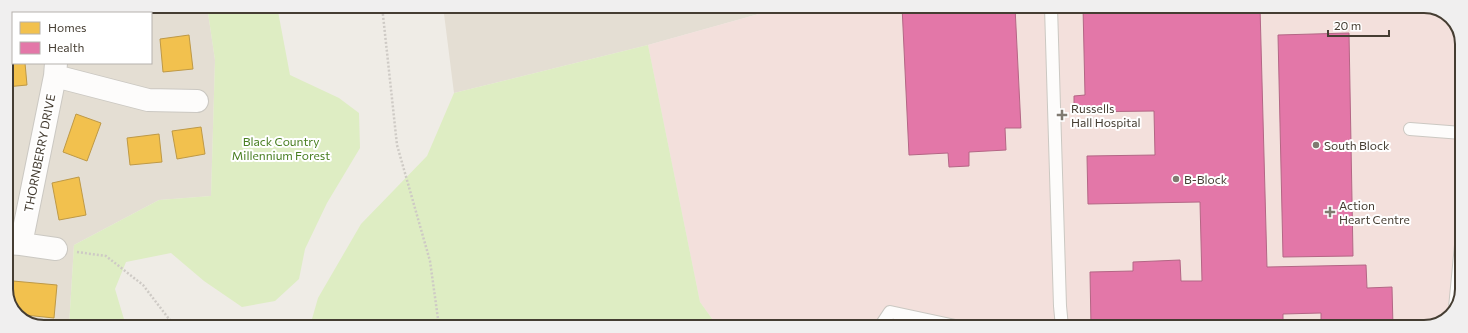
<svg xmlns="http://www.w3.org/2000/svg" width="1468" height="333" viewBox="0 0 1468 333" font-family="Commissioner,sans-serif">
  <rect width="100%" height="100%" fill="#efece6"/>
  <path fill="#e4ded3" d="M44 6H207L215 60 211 196 159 200 74 245 69 326H36L16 314 6 294V43L13 27V63H151V13H27Z
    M443 6H787L648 45 454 93Z"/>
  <path fill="#f3e0dc" d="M787 6 1432 7 1452 19 1462 39 1461 297 1449 318 1425 327H718L700 302 648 45Z"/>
  <path fill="#deedc3" d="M207 6H277L290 75 339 98 359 113 360 148 327 203 305 249 299 279 275 301 242 307 204 281 171 253 126 262 115 289 126 326H69L74 245 159 200 211 196 215 60Z
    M648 45 700 302 718 327 310 326 318 298 361 224 427 156 454 93Z"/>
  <path fill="#f2c14e" stroke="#be9946" d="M87 6H107L108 13H88Z
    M13 27V41H7Z
    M189 35 193 69 163 72 160 39Z
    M6 54H13V63H25L27 85 6 87Z
    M6 103H12L7 139H6Z
    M76 114 101 123 87 161 63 152Z
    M201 127 205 154 177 159 172 131Z
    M159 134 162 162 130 165 127 138Z
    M6 175H9L6 209Z
    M79 177 86 215 59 220 52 183Z
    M13 281 57 285 54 318 15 314 11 304Z"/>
  <path fill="#e377a8" stroke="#b46685" d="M902 6 1015 7 1021 128H1005L1006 150 969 152V166L949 167 948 153 909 155Z
    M1083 7H1260L1267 267 1366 265 1367 288 1392 287 1393 327H1321V313L1283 314V327H1091L1090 272 1133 271V262L1180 260 1181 281H1202L1200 202 1088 204 1087 156 1155 155 1154 111 1074 112V96L1085 95Z
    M1349 33 1353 256 1283 257 1278 35Z"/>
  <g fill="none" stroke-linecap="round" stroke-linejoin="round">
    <g stroke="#cbc8c2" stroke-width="14">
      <path id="lane" d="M1051 7 1060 306 1062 327
        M1410 129 1462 133
        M1455 308 1461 245
        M880 327 890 312 960 327"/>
    </g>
    <g stroke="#cbc8c2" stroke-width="24">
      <path id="street" d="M58 6V13
        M55 76 148 100 197 101
        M6 243 21 244 56 249
        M21 244 55 76 56 63"/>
    </g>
    <path stroke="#cecac5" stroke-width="2.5" stroke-dasharray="2 2" stroke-linecap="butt" d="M382 6 397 145 430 261 439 326
      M77 252 106 256 143 285 169 319 179 326
      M169 320 170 326"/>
    <use href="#lane" stroke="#fdfcfb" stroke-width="12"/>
    <use href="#street" stroke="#fdfcfb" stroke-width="22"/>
  </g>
  <g fill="#807a71" stroke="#fff" stroke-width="1.5">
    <path d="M1060 109h4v4h4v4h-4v4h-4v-4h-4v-4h4z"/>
    <circle cx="1316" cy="145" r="4"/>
    <circle cx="1176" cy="179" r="4"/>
    <path d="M1328 206h4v4h4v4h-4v4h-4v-4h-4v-4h4z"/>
  </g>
  <g text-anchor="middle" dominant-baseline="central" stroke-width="4" stroke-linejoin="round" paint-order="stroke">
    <g font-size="12" fill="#453d32" stroke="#fff" text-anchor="start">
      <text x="1071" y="108">Russells<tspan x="1071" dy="14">Hall Hospital</tspan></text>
      <text x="1324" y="145">South Block</text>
      <text x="1184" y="179">B-Block</text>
      <text x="1339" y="205">Action<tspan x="1339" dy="14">Heart Centre</tspan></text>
    </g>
    <g font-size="12" fill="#477d20" stroke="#fff">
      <text x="281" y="141">Black Country<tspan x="281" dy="14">Millennium Forest</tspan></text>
    </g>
    <g font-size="12" fill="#453d32" stroke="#fff">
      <text transform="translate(39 153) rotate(-79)">THORNBERRY DRIVE</text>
    </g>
  </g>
  <path d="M0 0H1468V333H0ZM44 13H1424A31 31 0 0 1 1455 44V289A31 31 0 0 1 1424 320H44A31 31 0 0 1 13 289V44A31 31 0 0 1 44 13Z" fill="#f0efef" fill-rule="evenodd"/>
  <path fill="none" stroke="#453d32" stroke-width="2" d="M44 13H1424A31 31 0 0 1 1455 44V289A31 31 0 0 1 1424 320H44A31 31 0 0 1 13 289V44A31 31 0 0 1 44 13Z"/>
  <rect x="12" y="12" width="140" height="52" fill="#ffffff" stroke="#b5b1ad"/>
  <rect x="20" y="22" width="20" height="12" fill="#f2c14e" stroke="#b5b1ad"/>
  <text x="48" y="32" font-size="12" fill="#453d32">Homes</text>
  <rect x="20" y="42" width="20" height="12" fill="#e377a8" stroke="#b5b1ad"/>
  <text x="48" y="52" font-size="12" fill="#453d32">Health</text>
  <path d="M1328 30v6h61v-6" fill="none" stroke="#453d32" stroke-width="2"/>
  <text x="1334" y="30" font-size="12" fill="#453d32" stroke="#ffffff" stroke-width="3" paint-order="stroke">20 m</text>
</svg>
